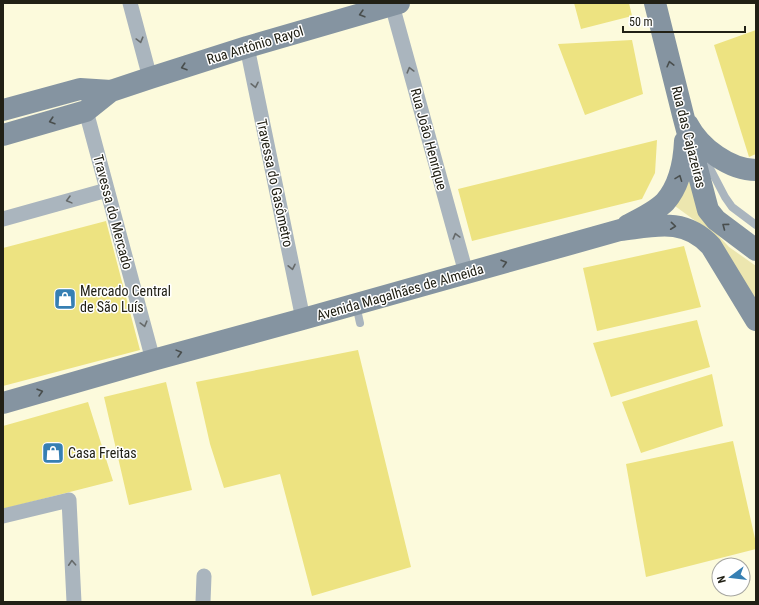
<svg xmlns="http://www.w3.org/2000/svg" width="759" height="605" viewBox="0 0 759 605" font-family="'Roboto Condensed',sans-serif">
  <rect width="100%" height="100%" fill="#fcfadc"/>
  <path fill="#ece6af" d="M693 175 714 231 729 247 756 266V302L701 225 675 206Z"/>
  <path fill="#ede381" d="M574 3H629L632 16 581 29Z
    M756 30V154L749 157 714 45Z
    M632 40 643 94 585 115 558 44Z
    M657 140 655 173 642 199 472 241 458 189Z
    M106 221 140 350 3 386V248Z
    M684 246 701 307 597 331 583 268Z
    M697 320 710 367 611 397 593 343Z
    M358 350 411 567 312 596 280 474 224 488 210 444 196 382Z
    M712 374 723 426 641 453 622 402Z
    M166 382 192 490 129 505 104 397Z
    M88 402 113 481 3 509V426Z
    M733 441 756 543V549L646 577 626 464Z"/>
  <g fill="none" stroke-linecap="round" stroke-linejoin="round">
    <path stroke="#aab5be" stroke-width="8" d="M702 153 725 197 732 207 756 225
      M356 305 360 323"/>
    <path stroke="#aab5be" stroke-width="15" d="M130 3 150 78
      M392 5 466 273
      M247 47 303 319
      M86 111 153 360
      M3 219 107 190
      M3 516 69 500 74 602
      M203 602 204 576"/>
    <path stroke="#8594a1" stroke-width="22" d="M655 3 683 115 708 210 716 220 756 250
      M3 110 80 89 111 91
      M688 125C700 148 730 170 756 170
      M3 135 86 111 111 91 150 78 247 47 399 3
      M628 225C640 219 655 212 665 202 680 185 684 163 685 141
      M3 403 153 360 303 319 620 230C655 226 684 217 711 246L756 320"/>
  </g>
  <defs><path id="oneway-chevron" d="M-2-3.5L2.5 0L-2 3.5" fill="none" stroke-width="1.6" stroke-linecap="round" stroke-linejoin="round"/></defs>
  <g stroke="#494e4d">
    <use href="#oneway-chevron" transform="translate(362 14) rotate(164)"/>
    <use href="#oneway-chevron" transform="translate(670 64) rotate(-104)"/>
    <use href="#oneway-chevron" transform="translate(184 67) rotate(162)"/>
    <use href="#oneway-chevron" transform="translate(52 121) rotate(163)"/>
    <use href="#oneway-chevron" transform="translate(679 178) rotate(-69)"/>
    <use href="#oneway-chevron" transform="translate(673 226) rotate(6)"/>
    <use href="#oneway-chevron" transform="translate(725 226) rotate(-143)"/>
    <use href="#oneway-chevron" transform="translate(504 263) rotate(-16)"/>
    <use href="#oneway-chevron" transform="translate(179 353) rotate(-15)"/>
    <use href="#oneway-chevron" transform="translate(40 392) rotate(-16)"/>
  </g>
  <g stroke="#666a6a">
    <use href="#oneway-chevron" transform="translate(140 40) rotate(75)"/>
    <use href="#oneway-chevron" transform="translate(410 70) rotate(-105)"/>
    <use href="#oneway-chevron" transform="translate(255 85) rotate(78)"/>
    <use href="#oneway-chevron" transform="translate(69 200) rotate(165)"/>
    <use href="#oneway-chevron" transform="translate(456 236) rotate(-105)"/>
    <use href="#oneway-chevron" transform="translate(292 267) rotate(78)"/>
    <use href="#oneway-chevron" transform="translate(144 324) rotate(75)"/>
    <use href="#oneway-chevron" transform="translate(72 563) rotate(-93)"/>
  </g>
  <defs>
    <g id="shop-square" transform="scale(1.15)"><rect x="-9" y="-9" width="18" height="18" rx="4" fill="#367fb3" stroke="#fff"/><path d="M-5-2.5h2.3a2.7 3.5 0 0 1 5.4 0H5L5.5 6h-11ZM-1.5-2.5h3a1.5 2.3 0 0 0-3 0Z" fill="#fff"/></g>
  </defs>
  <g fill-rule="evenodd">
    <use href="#shop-square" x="65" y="299"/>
    <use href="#shop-square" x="53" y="453"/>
  </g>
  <g text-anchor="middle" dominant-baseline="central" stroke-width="3" stroke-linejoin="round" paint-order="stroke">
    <g font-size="14" fill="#212015" stroke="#fff">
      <text transform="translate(255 45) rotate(-17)">Rua Antônio Rayol</text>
      <text transform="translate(689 137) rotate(76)">Rua das Cajazeiras</text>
      <text transform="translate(429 139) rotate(75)">Rua João Henrique</text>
      <text transform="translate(275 183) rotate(78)">Travessa do Gasômetro</text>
      <text transform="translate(113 212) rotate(75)">Travessa do Mercado</text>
      <text transform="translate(400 292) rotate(-16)">Avenida Magalhães de Almeida</text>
    </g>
    <g font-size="14" fill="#212015" stroke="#fff" text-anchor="start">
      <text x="80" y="291">Mercado Central<tspan x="80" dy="16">de São Luís</tspan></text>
      <text x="68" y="453">Casa Freitas</text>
    </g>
  </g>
  <rect width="759" height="605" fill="none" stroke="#212015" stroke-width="8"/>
  <g transform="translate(731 577) rotate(255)"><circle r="19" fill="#ffffff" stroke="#a6a6a1"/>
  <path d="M0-3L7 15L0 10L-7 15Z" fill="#367fb3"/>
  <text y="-6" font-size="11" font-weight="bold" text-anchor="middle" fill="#212015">N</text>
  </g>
  <path d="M623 26v6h122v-6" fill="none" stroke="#212015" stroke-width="2"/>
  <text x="629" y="26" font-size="12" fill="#212015" stroke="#ffffff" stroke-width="3" paint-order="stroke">50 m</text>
</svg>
